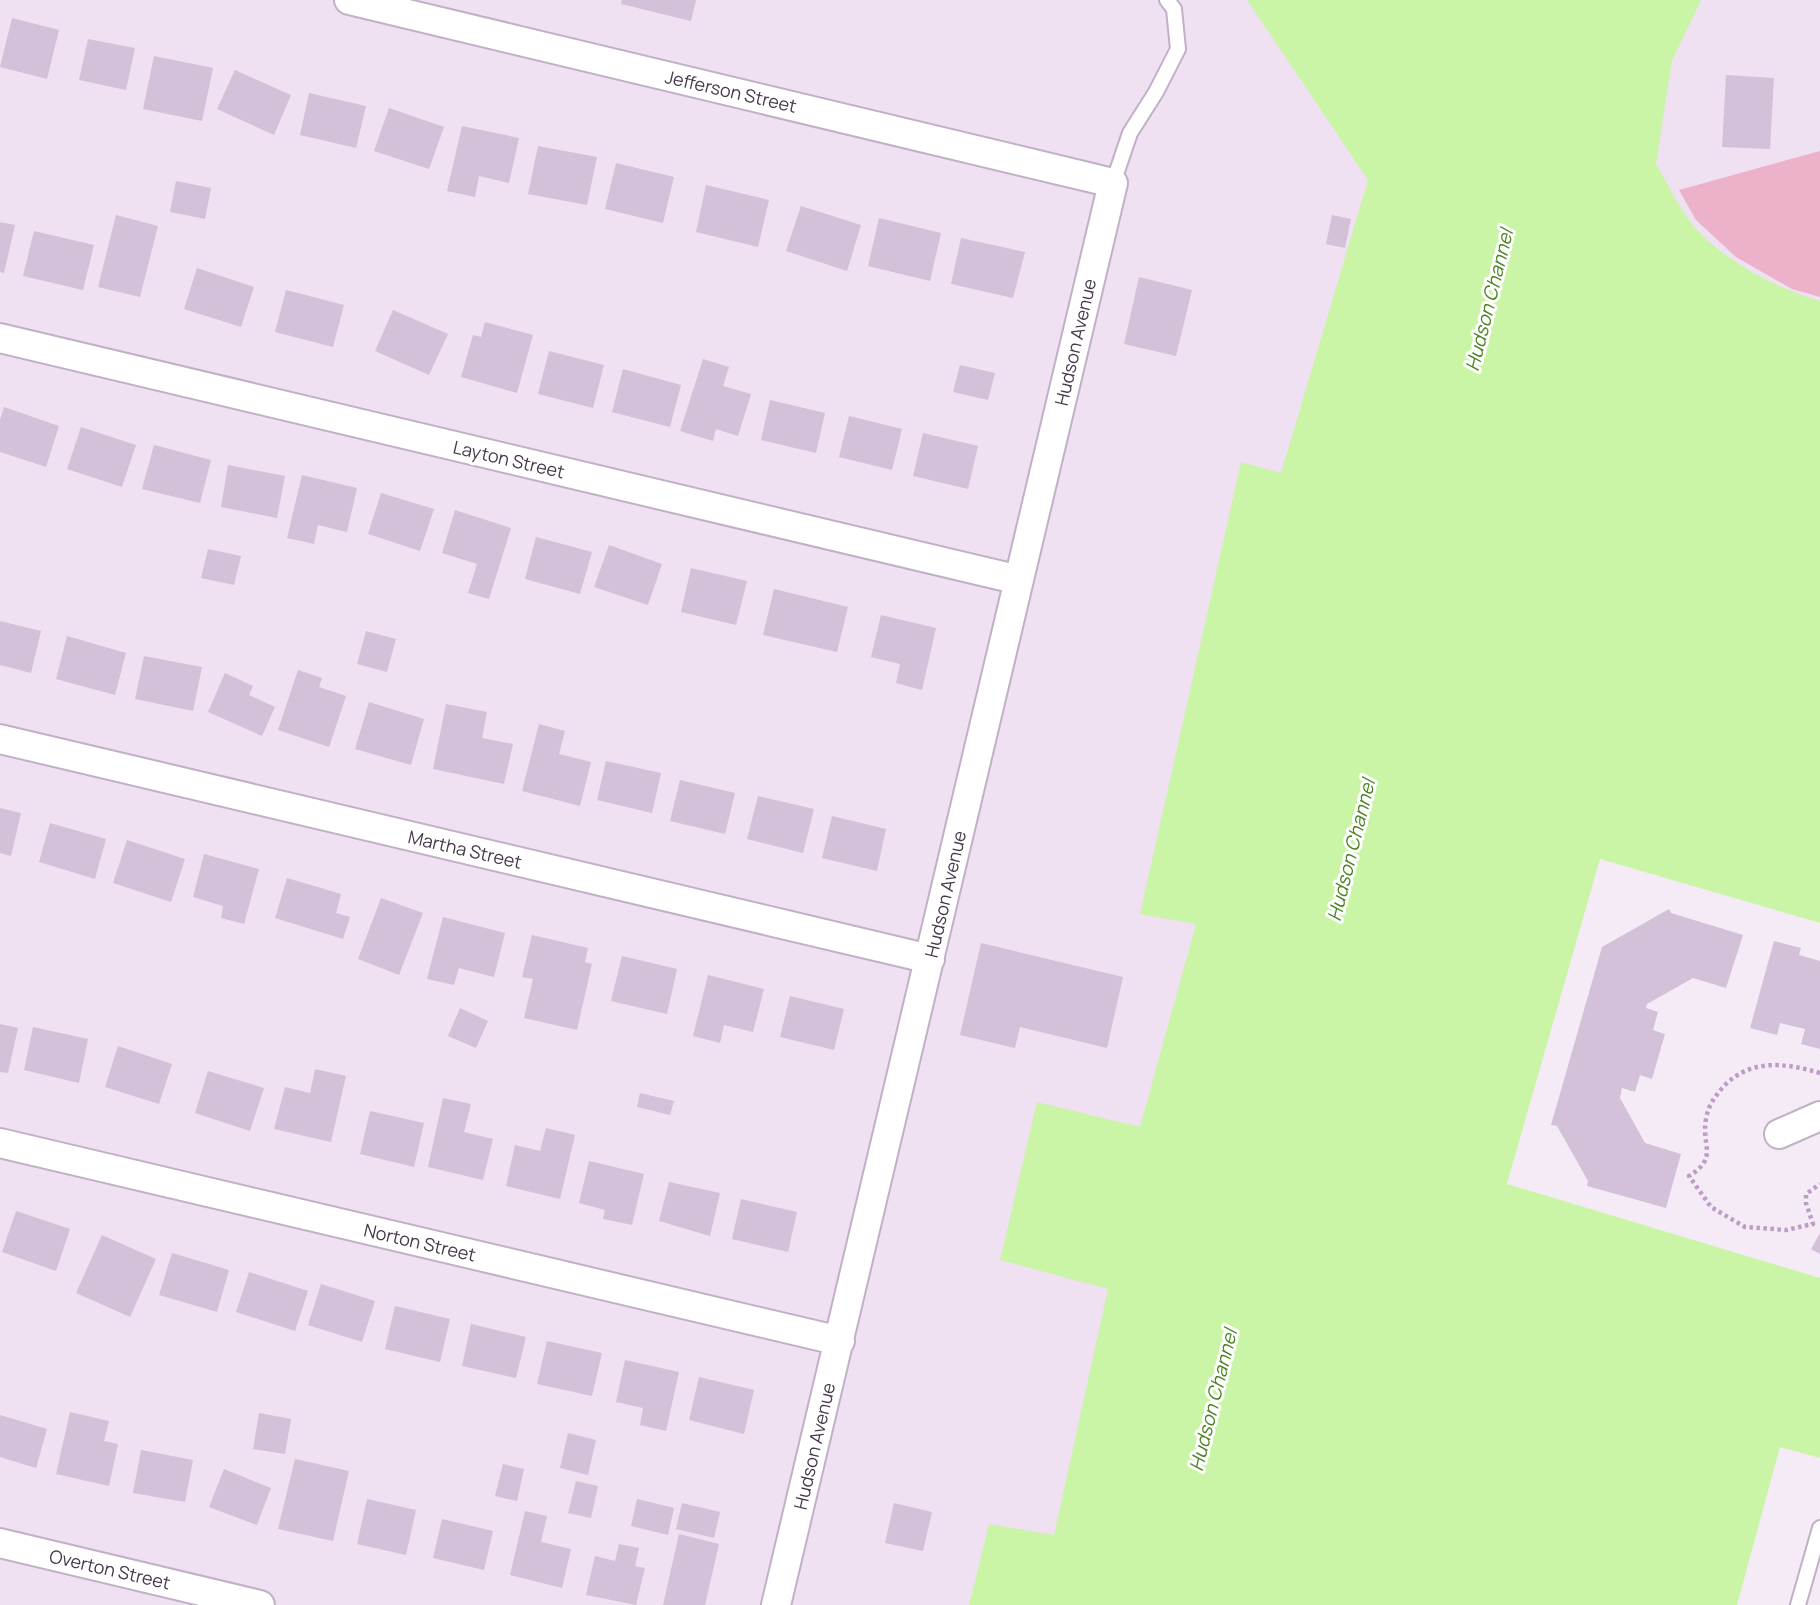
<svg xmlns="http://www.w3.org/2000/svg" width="1820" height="1605" viewBox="0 0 1820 1605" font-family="Manrope,sans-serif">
  <rect width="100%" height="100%" fill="#f5ebf6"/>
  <path fill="#efe0f2" d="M0 0H1820V319L1107 1605H0Z"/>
  <path fill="#ecb2ca" d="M1820 151V297L1792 289 1736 257 1696 220 1679 190Z"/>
  <path fill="#caf5a6" d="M1247 0H1701L1672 61 1656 164C1668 184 1678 206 1692 224 1720 259 1778 289 1820 301V923L1600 859 1507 1184 1820 1278V1458L1780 1447 1737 1605H969L989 1524 1054 1535 1108 1289 1000 1260 1037 1102 1140 1127 1196 924 1140 914 1241 462 1281 473 1368 180Z"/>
  <path fill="#d3c0d9" d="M622 0H696L691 21 621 4Z
    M12 18 59 30 47 79 0 67Z
    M88 39 135 48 126 90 79 80Z
    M154 56 213 68 202 121 143 109Z
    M235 70 291 95 274 135 217 109Z
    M1726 75 1774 78 1770 149 1722 147Z
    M309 93 366 106 356 148 300 135Z
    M389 108 444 127 429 169 374 151Z
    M462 126 519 138 509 183 479 176 475 197 447 191Z
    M538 146 597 157 587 205 528 194Z
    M616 163 674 177 663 223 605 209Z
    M176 181 211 188 205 219 170 212Z
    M706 185 769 200 758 247 696 232Z
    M801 206 861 225 847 271 786 251Z
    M116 215 158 226 140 297 98 287Z
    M1332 215 1351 219 1345 248 1326 244Z
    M879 218 941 233 930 281 868 266Z
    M0 222 15 225 4 273 0 272Z
    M34 231 94 245 83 290 23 276Z
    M961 238 1025 252 1013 298 951 284Z
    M197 268 254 287 241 327 184 309Z
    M1139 277 1192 290 1176 356 1124 344Z
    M286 290 344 305 333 347 275 332Z
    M393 310 448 334 429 375 375 351Z
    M485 322 533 335 517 393 461 377 473 335 481 337Z
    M549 351 604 365 593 408 538 394Z
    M703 359 729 367 723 386 751 394 738 436 716 429 713 441 680 431Z
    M960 365 995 373 988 400 953 392Z
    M623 369 681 385 670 427 612 412Z
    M770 400 825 413 816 453 761 440Z
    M4 407 59 426 46 467 0 452V420Z
    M849 416 902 429 892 470 839 457Z
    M81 427 136 445 122 487 67 469Z
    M923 433 978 446 968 489 913 476Z
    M154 445 211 460 200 503 142 489Z
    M228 465 285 476 277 518 221 507Z
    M302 475 357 488 347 532 318 525 314 544 287 538Z
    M381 493 434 509 420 551 368 534Z
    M455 510 511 528 489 599 468 593 477 564 442 553Z
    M536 537 592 552 580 594 525 579Z
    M609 545 662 564 648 605 594 587Z
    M208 549 241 556 234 585 201 578Z
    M691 568 747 581 736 625 681 612Z
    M774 589 848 607 837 652 763 635Z
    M881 615 936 628 922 690 896 683 900 664 871 657Z
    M0 621 41 631 31 673 0 665Z
    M366 631 396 639 387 672 357 664Z
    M67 636 126 653 115 695 56 679Z
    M144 656 202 667 193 711 135 699Z
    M298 670 322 678 319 687 346 696 329 747 278 730Z
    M225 673 253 686 249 695 275 707 262 736 208 712Z
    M369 702 424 719 411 765 355 749Z
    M446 704 487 712 482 738 513 744 504 784 433 769Z
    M539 724 565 731 559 754 591 762 580 806 522 791Z
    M606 761 661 773 652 813 597 800Z
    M680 780 735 793 725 834 670 821Z
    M758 796 814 809 803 853 747 839Z
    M0 808 21 813 11 856 0 853Z
    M832 816 886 829 877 871 822 858Z
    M50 823 106 839 95 879 39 862Z
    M127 840 185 859 171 902 113 883Z
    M204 854 259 869 244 924 221 918 223 906 193 897Z
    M287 878 341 894 336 913 350 917 343 939 275 918Z
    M381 898 423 913 399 975 358 959Z
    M1669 909 1671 913 1743 935 1726 988 1693 978 1647 1004 1646 1008 1658 1012 1653 1030 1665 1034 1652 1079 1640 1075 1635 1092 1622 1088 1620 1098 1645 1143 1681 1154 1666 1208 1587 1186 1588 1181 1557 1126 1551 1125 1602 947Z
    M443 917 505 933 494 977 459 968 454 985 427 979Z
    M532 935 588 948 585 962 592 964 577 1030 524 1018 533 979 522 977Z
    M1774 941 1801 948 1799 955 1820 961V1049L1801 1044 1805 1029 1780 1023 1777 1035 1750 1028Z
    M981 943 1123 977 1107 1048 1020 1027 1015 1048 960 1035Z
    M622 956 677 969 667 1014 611 1001Z
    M708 975 764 989 753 1032 724 1025 720 1043 693 1036Z
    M790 996 844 1009 834 1050 780 1037Z
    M460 1008 488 1021 476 1048 448 1036Z
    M0 1024 18 1028 8 1073 0 1072Z
    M33 1027 88 1039 79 1083 24 1070Z
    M118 1046 172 1064 159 1104 105 1087Z
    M315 1069 346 1076 331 1142 274 1129 285 1087 310 1093Z
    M208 1071 264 1088 250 1131 195 1113Z
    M640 1093 674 1101 670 1115 637 1107Z
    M443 1098 471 1104 464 1132 493 1139 483 1180 428 1167Z
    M370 1111 424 1123 414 1167 360 1154Z
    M546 1128 575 1135 560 1199 506 1186 515 1145 540 1151Z
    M589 1161 644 1174 632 1225 603 1219 605 1210 579 1203Z
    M669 1182 720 1193 710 1236 659 1221Z
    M741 1199 797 1212 788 1252 732 1239Z
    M16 1211 70 1229 56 1271 2 1252Z
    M1820 1233V1254L1811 1249Z
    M102 1235 156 1259 130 1317 76 1293Z
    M172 1253 229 1270 217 1312 159 1295Z
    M249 1272 308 1291 295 1331 236 1312Z
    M321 1284 375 1301 362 1342 308 1325Z
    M395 1306 450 1319 440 1362 385 1349Z
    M471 1324 526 1337 516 1378 462 1366Z
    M547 1341 602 1353 592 1396 537 1384Z
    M625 1360 679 1372 666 1431 640 1425 643 1408 616 1402Z
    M699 1377 754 1390 744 1434 689 1420Z
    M70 1412 109 1421 104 1441 118 1444 109 1486 56 1474Z
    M259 1413 291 1419 285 1454 253 1449Z
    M0 1415 47 1429 36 1468 0 1457Z
    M568 1433 596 1440 588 1475 560 1468Z
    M141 1450 193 1460 185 1502 133 1493Z
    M295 1459 349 1471 333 1541 278 1529Z
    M503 1464 524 1469 517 1501 495 1496Z
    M224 1469 271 1488 257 1525 209 1507Z
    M576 1481 598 1486 591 1518 568 1513Z
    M367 1499 416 1510 406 1555 357 1544Z
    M637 1499 674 1508 668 1535 631 1526Z
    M682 1503 720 1512 714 1538 676 1529Z
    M894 1503 932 1512 923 1551 885 1543Z
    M525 1511 547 1516 541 1542 571 1549 562 1588 510 1575Z
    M442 1519 493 1531 484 1570 433 1558Z
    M679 1534 719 1544 705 1605H663Z
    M619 1544 639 1548 635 1566 645 1568 636 1605 586 1595 595 1556 615 1561Z"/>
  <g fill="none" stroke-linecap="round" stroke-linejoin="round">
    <g stroke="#c1b0c6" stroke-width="18">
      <path id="service" d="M1113 183 1130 133 1156 92 1178 49 1174 9 1167 0
        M1798 1605 1820 1528"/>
    </g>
    <g stroke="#c1b0c6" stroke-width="32">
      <path id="minor" d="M349 0 1113 183 776 1605
        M0 338 1019 580
        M0 739 930 959
        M1779 1134 1820 1116
        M0 1143 840 1341
        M0 1543 260 1605"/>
    </g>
    <path stroke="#bd9dc6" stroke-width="4.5" stroke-dasharray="3.5 3.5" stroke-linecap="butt" d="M1820 1073C1786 1063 1751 1058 1724 1086 1715 1096 1708 1106 1706 1119 1701 1147 1719 1157 1689 1176L1711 1207 1745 1227 1786 1230 1813 1224 1806 1203V1194L1820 1184"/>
    <use href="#service" stroke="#fff" stroke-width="14"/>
    <use href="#minor" stroke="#fff" stroke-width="28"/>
  </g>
  <g text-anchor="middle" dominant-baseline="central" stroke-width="6" stroke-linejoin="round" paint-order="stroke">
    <g font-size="18" fill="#47384c" stroke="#fff">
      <text transform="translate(731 91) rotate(13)">Jefferson Street</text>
      <text transform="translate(1075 342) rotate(-77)">Hudson Avenue</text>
      <text transform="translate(509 459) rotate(13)">Layton Street</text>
      <text transform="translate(465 849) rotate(13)">Martha Street</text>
      <text transform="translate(945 894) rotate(-77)">Hudson Avenue</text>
      <text transform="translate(420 1242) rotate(13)">Norton Street</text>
      <text transform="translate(814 1446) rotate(-77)">Hudson Avenue</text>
      <text transform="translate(110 1569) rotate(13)">Overton Street</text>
    </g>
    <g font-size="19" font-style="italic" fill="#4c8321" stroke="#fff">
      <text transform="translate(1489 300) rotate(-76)">Hudson Channel</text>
      <text transform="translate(1351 850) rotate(-76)">Hudson Channel</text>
      <text transform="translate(1213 1400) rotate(-76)">Hudson Channel</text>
    </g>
  </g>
</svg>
